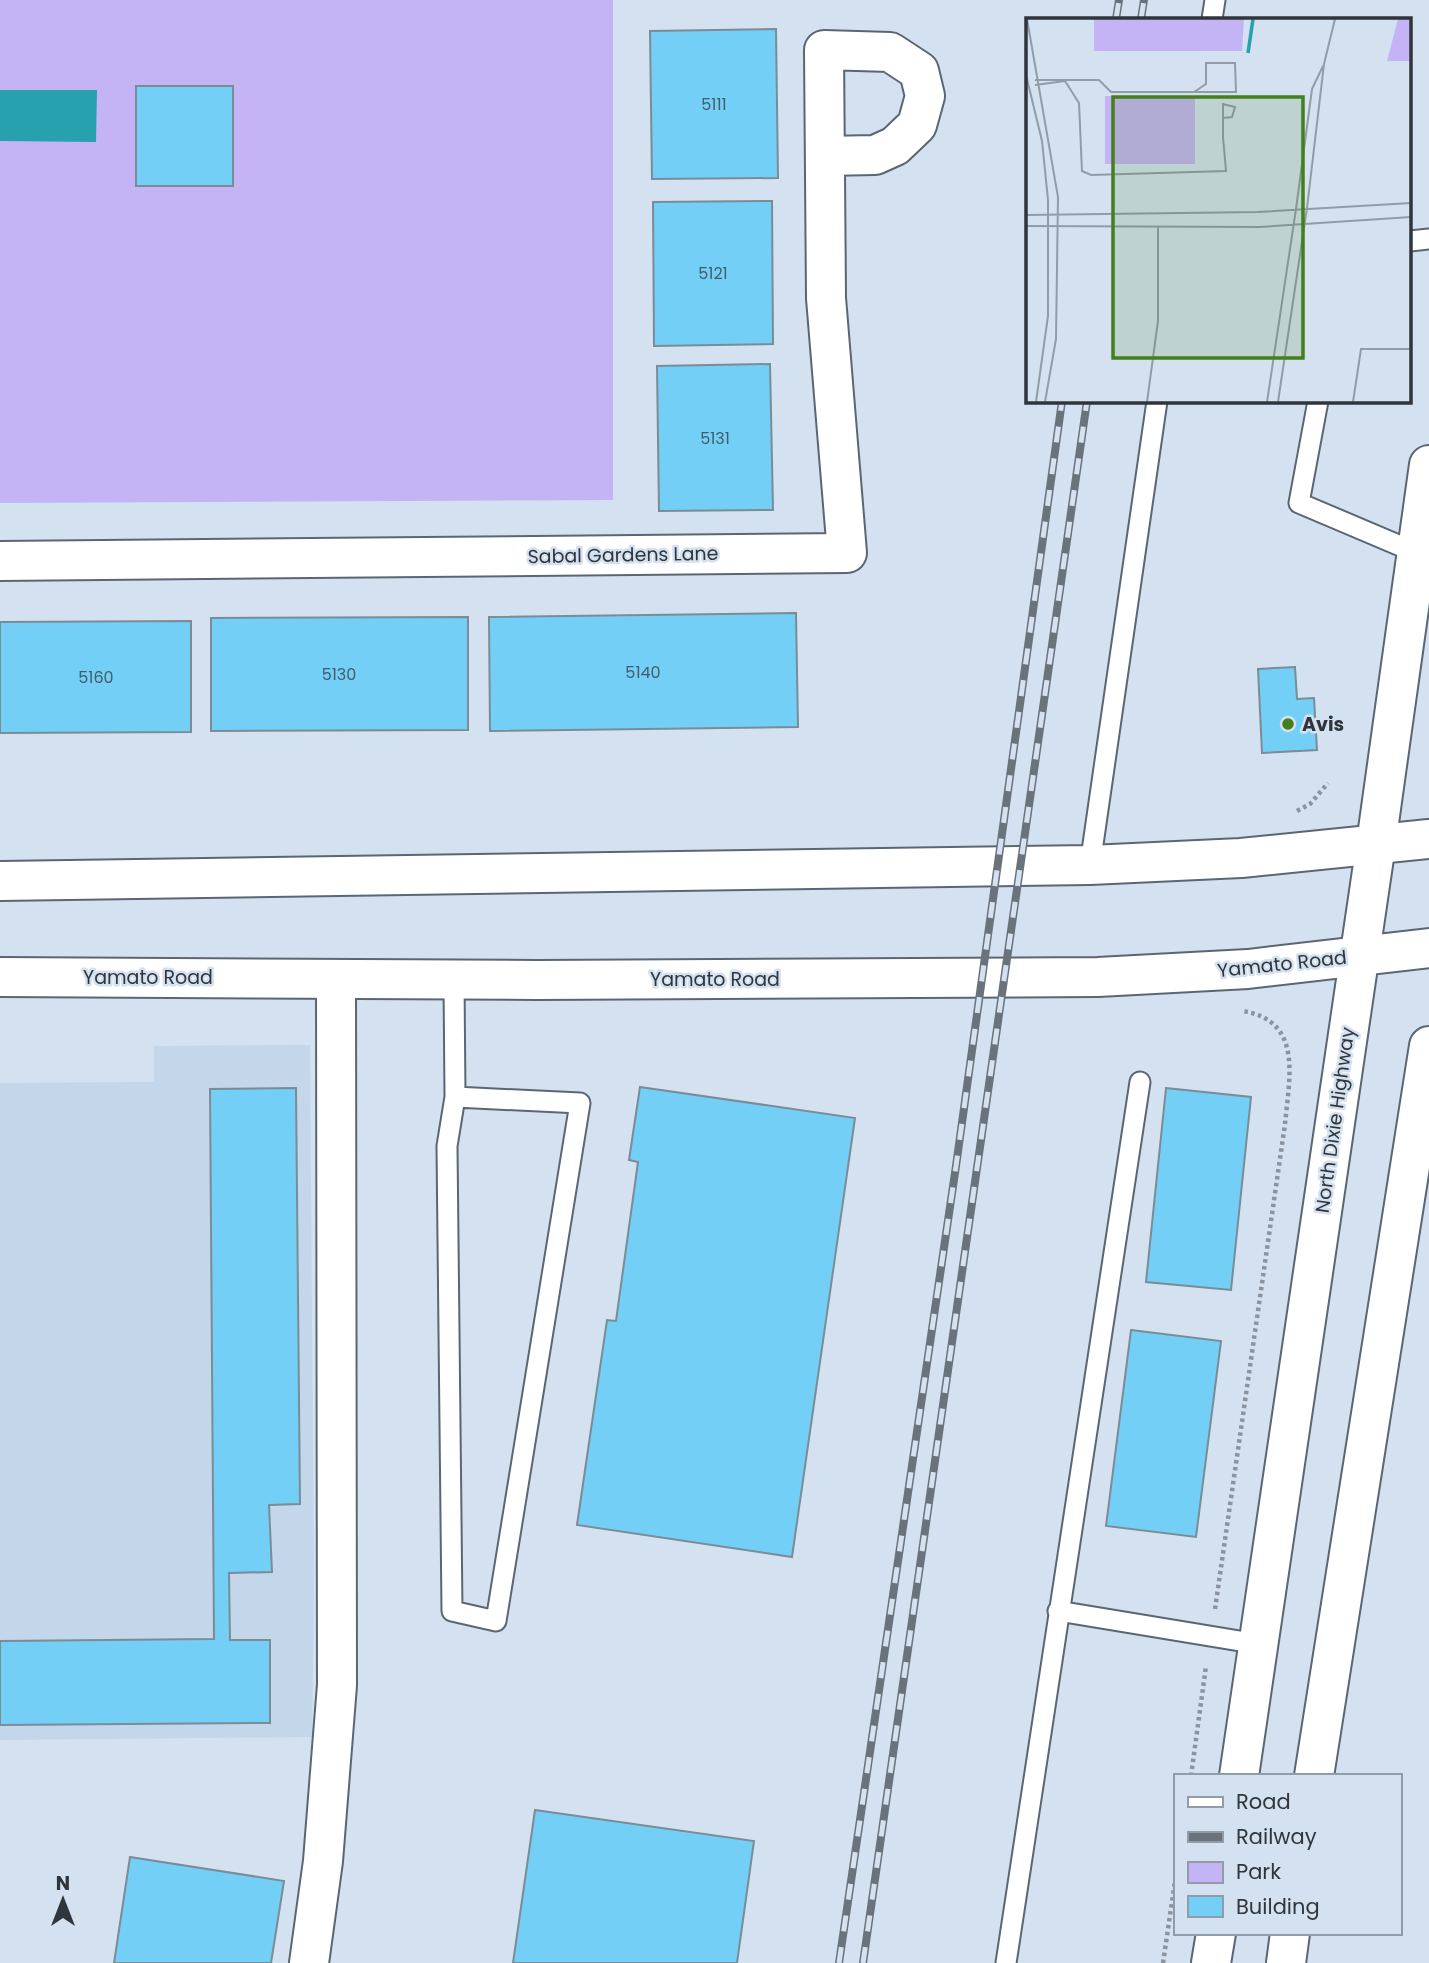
<svg xmlns="http://www.w3.org/2000/svg" width="1429" height="1963" viewBox="0 0 1429 1963" font-family="Poppins,sans-serif">
  <rect width="100%" height="100%" fill="#d4e1f0"/>
  <path fill="#c3d6ea" d="M310 1045 314 1593 312 1737 0 1740V1083L154 1082V1046Z"/>
  <path fill="#c5b4f5" d="M0 0H613V500L0 503Z"/>
  <path fill="#26a1ad" d="M0 90H97L96 142 0 141Z"/>
  <path fill="#74cff6" stroke="#7a8c95" stroke-width="2" d="M776 29 778 178 652 179 650 31Z
    M136 86H233V186H136Z
    M772 201 773 344 654 346 653 202Z
    M770 364 773 510 659 511 657 366Z
    M796 613 798 727 490 731 489 617Z
    M468 617V730L211 731V618Z
    M191 621V732L0 733V622Z
    M1295 667 1297 699 1314 698 1317 750 1262 753 1258 669Z
    M640 1087 855 1118 792 1557 577 1525 607 1320 616 1321 638 1162 629 1160Z
    M296 1088 300 1504 269 1505 272 1572 229 1573 230 1640H270V1723L0 1725V1641L214 1639 210 1089Z
    M1166 1088 1251 1097 1231 1290 1146 1282Z
    M1131 1330 1221 1341 1196 1537 1106 1526Z
    M535 1810 754 1841 737 1963H513Z
    M130 1857 284 1881 271 1963H114Z"/>
  <g fill="none" stroke-linecap="round" stroke-linejoin="round">
    <g stroke="#5b6673" stroke-width="23">
      <path id="service" d="M1212 19 1215 0
        M1410 241 1429 239
        M1318 401 1299 503 1417 553
        M1090 865 1157 401
        M454 980 455 1097 447 1146 452 1611 496 1621 580 1103 455 1097
        M1058 1611 1258 1644
        M1006 1963 1140 1082"/>
    </g>
    <g stroke="#5b6673" stroke-width="42">
      <path id="minor" d="M0 561 847 553 826 298 824 50 890 52 919 71 925 96 917 125 895 146 875 155 825 156
        M309 1963 323 1861 337 1685 336 979"/>
    </g>
    <g stroke="#5b6673" stroke-width="42">
      <path id="tertiary" d="M1376 844 1429 465"/>
    </g>
    <g stroke="#5b6673" stroke-width="42">
      <path id="secondary" d="M1239 1776 1376 844
        M1314 1776 1429 1046
        M1211 1963 1216 1933
        M1286 1963 1290 1933"/>
    </g>
    <g stroke="#5b6673" stroke-width="42">
      <path id="primary" d="M0 881 1090 865 1241 858 1429 839
        M0 977 537 980 1098 977 1248 969 1429 948"/>
    </g>
    <path stroke="#8a939e" stroke-width="4.5" stroke-dasharray="3.5 3.5" stroke-linecap="butt" d="M1297 811 1310 804 1328 783
      M1215 1609 1285 1124C1289 1079 1304 1020 1242 1011
      M1191 1776 1206 1666
      M1163 1963 1175 1881"/>
    <use href="#service" stroke="#fff" stroke-width="19"/>
    <use href="#minor" stroke="#fff" stroke-width="38"/>
    <use href="#tertiary" stroke="#fff" stroke-width="38"/>
    <use href="#secondary" stroke="#fff" stroke-width="38"/>
    <use href="#primary" stroke="#fff" stroke-width="38"/>
    <g stroke="#6a727b" stroke-width="8">
      <path id="rail" d="M1116 19 1119 0
        M1141 19 1144 0
        M839 1963 956 1166 1062 401
        M863 1963 1087 401"/>
    </g>
    <use href="#rail" stroke="#d4e1f0" stroke-width="5" stroke-dasharray="16" stroke-linecap="butt"/>
  </g>
  <circle fill="#447f1b" stroke="#d4e1f0" stroke-width="2.5" cx="1288" cy="724" r="7"/>
  <g text-anchor="middle" dominant-baseline="central" stroke-width="5" stroke-linejoin="round" paint-order="stroke">
    <g font-size="16" fill="#415c6a">
      <text x="714" y="104">5111</text>
      <text x="713" y="273">5121</text>
      <text x="715" y="438">5131</text>
      <text x="643" y="672">5140</text>
      <text x="339" y="674">5130</text>
      <text x="96" y="677">5160</text>
    </g>
    <g font-size="19" fill="#30353b" stroke="#d4e1f0">
      <text transform="translate(623 555) rotate(-1)">Sabal Gardens Lane</text>
      <text transform="translate(1282 964) rotate(-6)">Yamato Road</text>
      <text x="148" y="977">Yamato Road</text>
      <text x="715" y="979">Yamato Road</text>
      <text transform="translate(1335 1120) rotate(-82)">North Dixie Highway</text>
    </g>
    <g font-size="19" font-weight="bold" fill="#30353b" stroke="#d4e1f0" text-anchor="start">
      <text x="1302" y="724">Avis</text>
    </g>
  </g>
  <g transform="translate(1026 18)">
    <rect width="385" height="385" fill="#d4e1f0"/>
    <path d="M68 1H218L216 33H68ZM372 1H385V43H361ZM79 78H169V146H79Z" fill="#c5b4f5"/>
    <path fill="none" stroke="#26a1ad" stroke-width="3.5" d="M222 35 227 1"/>
    <path fill="none" stroke="#929ca8" stroke-width="2" d="M1 1 32 179 30 321 19 384M0 57 16 123 22 182V298L10 384M9 62H73L85 74H210L209 45H180V66L168 74M39 63 53 85 56 153 65 157 200 153 197 119V86L209 89 206 99 197 100M9 67 39 63M281 190 298 46 309 1M270 191 286 71 297 48M0 197 232 194 385 185M0 208 233 209 385 199M121 384 132 303V209M241 384 270 191M252 384 281 190M327 384 335 331H385"/>
    <path fill="#447f1b" fill-opacity="0.15" stroke="#447f1b" stroke-width="3.5" d="M87 79H277V340H87Z"/>
    <rect width="385" height="385" fill="none" stroke="#30353b" stroke-width="3.5"/>
  </g>
  <rect x="1174" y="1774" width="228" height="161" fill="#d4e1f0" stroke="#929ca8" stroke-width="2"/>
  <rect x="1188" y="1797" width="35" height="10" fill="#ffffff" stroke="#929ca8" stroke-width="2"/>
  <text x="1236" y="1809" font-size="21" fill="#30353b">Road</text>
  <rect x="1188" y="1832" width="35" height="10" fill="#6a727b" stroke="#929ca8" stroke-width="2"/>
  <text x="1236" y="1844" font-size="21" fill="#30353b">Railway</text>
  <rect x="1188" y="1862" width="35" height="21" fill="#c5b4f5" stroke="#929ca8" stroke-width="2"/>
  <text x="1236" y="1879" font-size="21" fill="#30353b">Park</text>
  <rect x="1188" y="1896" width="35" height="21" fill="#74cff6" stroke="#929ca8" stroke-width="2"/>
  <text x="1236" y="1914" font-size="21" fill="#30353b">Building</text>
  <g transform="translate(63 1900)" stroke="#d4e1f0" stroke-width="5" paint-order="stroke">
  <path d="M0-5L12 26L0 18L-12 26Z" fill="#30353b"/>
  <text y="-10" font-size="19" font-weight="bold" text-anchor="middle" fill="#30353b">N</text>
  </g>
</svg>
